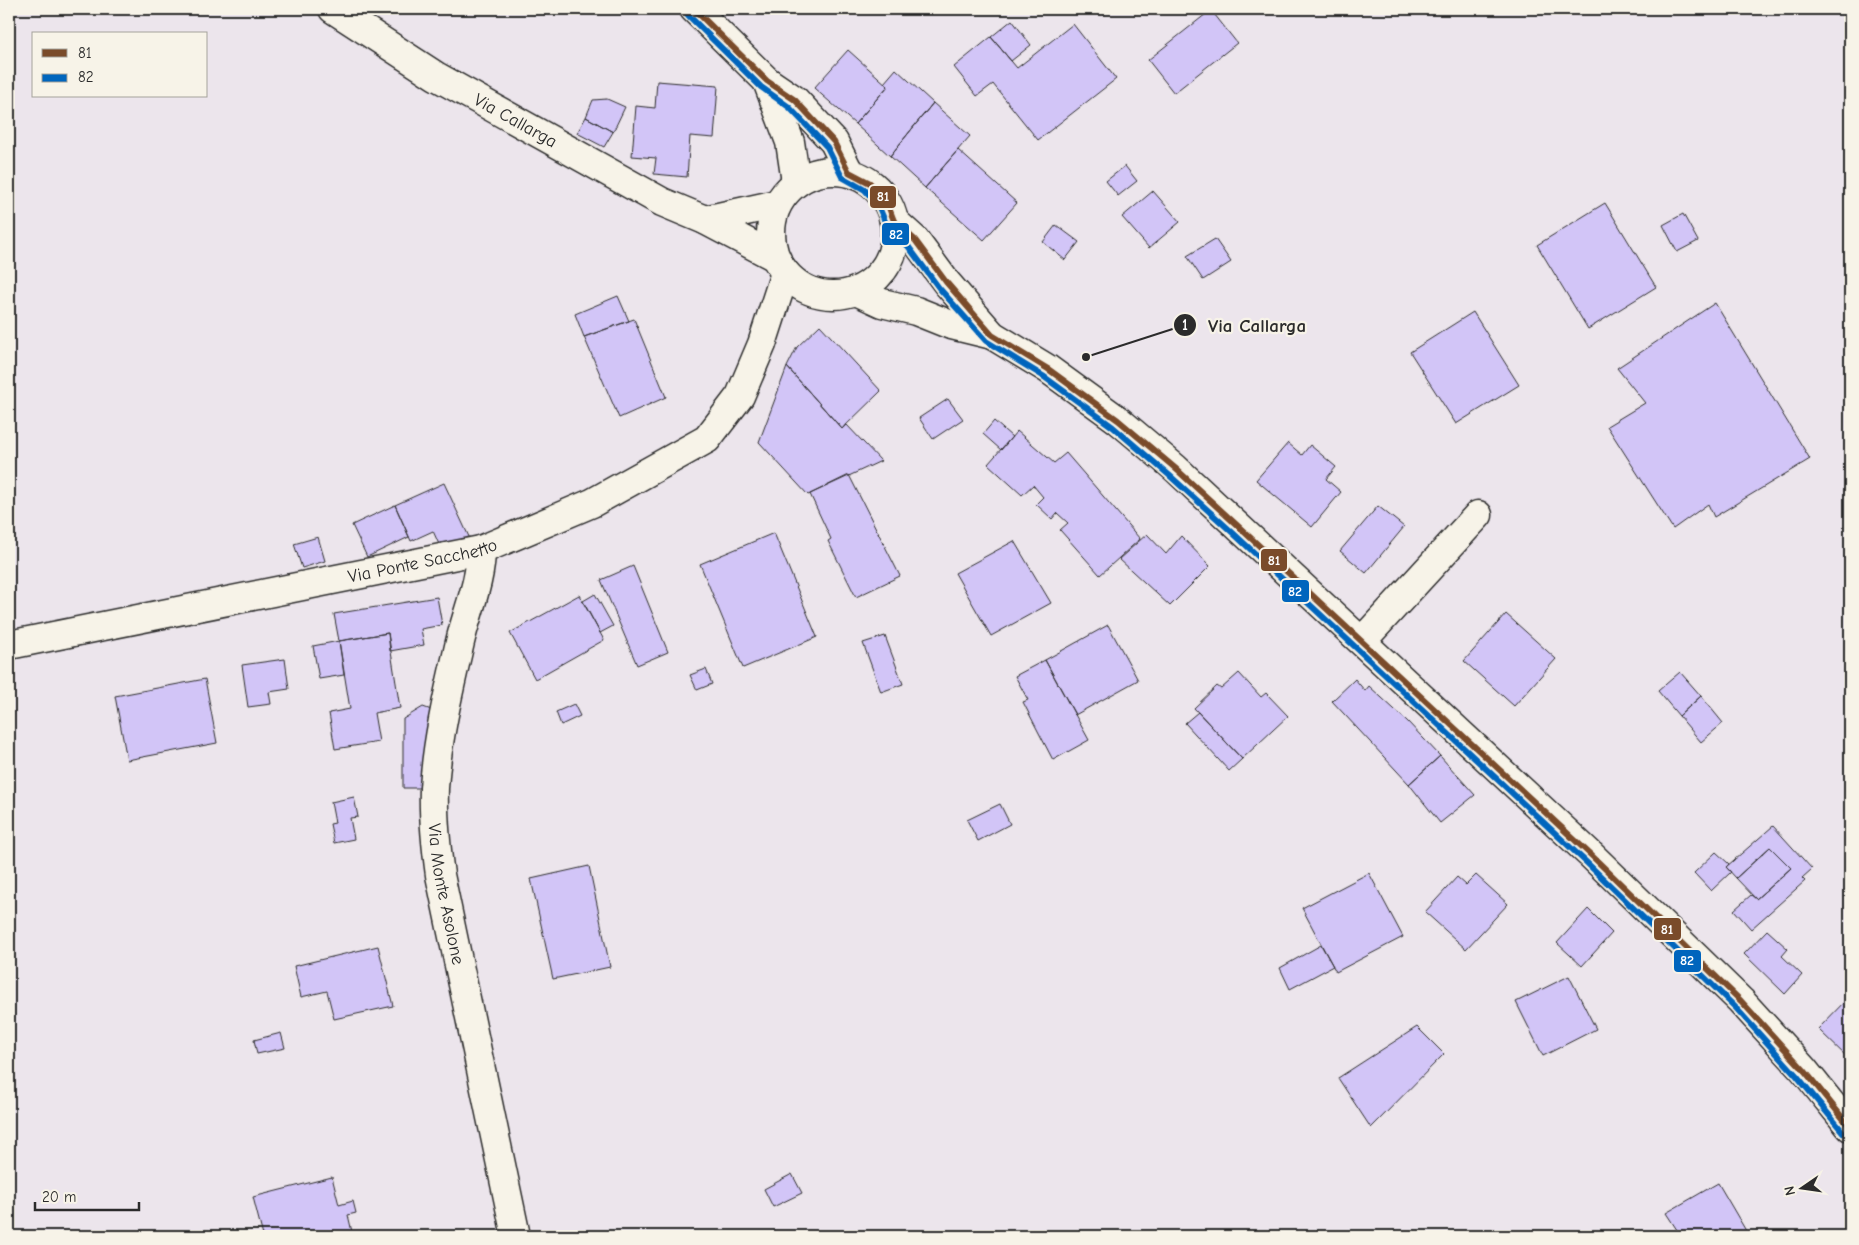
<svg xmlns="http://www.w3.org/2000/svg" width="1859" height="1245" viewBox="0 0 1859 1245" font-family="'Comic Neue',sans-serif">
  <rect width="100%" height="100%" fill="#ece5ec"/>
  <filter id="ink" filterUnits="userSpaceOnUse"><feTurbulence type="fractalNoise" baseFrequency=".02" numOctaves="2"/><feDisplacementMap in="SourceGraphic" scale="10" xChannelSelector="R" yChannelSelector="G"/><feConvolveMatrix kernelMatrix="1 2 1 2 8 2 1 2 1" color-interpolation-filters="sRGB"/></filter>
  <g filter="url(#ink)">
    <path fill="#d2c5f7" stroke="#2b2b2b" d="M1211 10 1237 43 1174 93 1148 60Z
      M1012 20 1031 45 1011 61 991 37Z
      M1073 24 1116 79 1038 140 993 84 977 96 954 67 991 37 1017 68Z
      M848 50 888 86 855 124 814 88Z
      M896 69 933 103 890 156 855 124 888 86 884 83Z
      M657 81 718 86 714 138 690 136 687 177 654 174 656 158 632 156 636 106 655 108Z
      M607 99 625 107 613 132 586 117 593 100Z
      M933 103 970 136 925 188 890 156Z
      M586 117 613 132 604 147 577 133Z
      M958 150 1017 203 984 240 925 188Z
      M1125 166 1137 181 1118 196 1106 181Z
      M1153 191 1180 222 1149 248 1122 217Z
      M1605 203 1656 287 1588 329 1537 245Z
      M1683 214 1698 241 1677 252 1663 225Z
      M1056 225 1079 242 1065 260 1043 242Z
      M1215 239 1231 262 1203 280 1187 256Z
      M618 296 629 321 584 337 575 314Z
      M1715 303 1810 459 1714 517 1708 504 1673 529 1607 426 1645 403 1617 368Z
      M1473 312 1519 385 1456 424 1410 352Z
      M634 319 666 397 619 418 584 337Z
      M820 325 881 391 842 429 787 367 797 347Z
      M787 367 842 429 846 424 881 461 808 495 759 442Z
      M948 399 963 419 933 439 919 418Z
      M994 421 1012 437 1001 450 983 434Z
      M1017 431 1054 463 1066 453 1140 539 1100 575 1060 530 1068 523 1057 513 1052 519 1036 504 1043 497 1033 485 1022 495 988 464Z
      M1288 443 1302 455 1310 445 1336 467 1326 479 1341 492 1312 527 1256 480Z
      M849 475 900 576 856 597 828 541 831 539 810 494Z
      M444 483 470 539 442 551 433 531 411 541 395 505Z
      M395 505 409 537 367 557 352 525Z
      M1378 506 1404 527 1366 573 1340 551Z
      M774 533 817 637 743 668 700 564Z
      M1147 534 1166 554 1181 536 1210 566 1170 606 1119 559Z
      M318 537 325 561 302 568 294 544Z
      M1014 541 1051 603 991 636 955 573Z
      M633 566 668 652 637 665 601 580Z
      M595 594 613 626 600 633 583 601Z
      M579 595 604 640 535 679 510 633Z
      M437 597 442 625 421 629 424 645 390 651 388 633 339 641 334 614Z
      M1506 614 1556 659 1514 706 1464 661Z
      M1108 625 1138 680 1075 715 1045 660Z
      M388 633 400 708 374 713 379 742 335 749 329 713 350 709 339 641Z
      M885 636 903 684 881 692 863 643Z
      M339 641 344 675 319 679 313 646Z
      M285 659 289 689 269 692 271 704 248 707 242 665Z
      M1045 660 1089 740 1053 760 1023 702 1028 700 1015 676Z
      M706 669 712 684 697 690 690 675Z
      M1680 672 1701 696 1679 716 1658 691Z
      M1239 673 1261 697 1266 693 1288 716 1242 759 1194 708 1217 686 1221 689Z
      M205 679 217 743 127 760 115 696Z
      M1355 679 1365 691 1369 686 1407 721 1440 756 1409 784 1332 701Z
      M1701 696 1723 723 1701 742 1679 716Z
      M574 704 580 716 561 725 556 712Z
      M423 707 437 712 426 788H403V719Z
      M1198 712 1242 759 1229 771 1185 723Z
      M1440 756 1475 795 1440 823 1409 784Z
      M354 797 358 817 350 818 354 839 334 843 330 824 335 823 331 802Z
      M1000 804 1010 824 978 841 967 820Z
      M1773 826 1812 869 1802 878 1805 881 1751 929 1734 910 1751 895 1756 899 1791 868 1770 847 1736 878 1726 867Z
      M1770 847 1791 868 1756 899 1736 878Z
      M1716 852 1729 864 1726 867 1731 872 1711 891 1694 873Z
      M589 866 610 967 553 979 531 879Z
      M1369 873 1403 937 1336 972 1302 908Z
      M1476 875 1508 904 1466 949 1425 912 1457 877 1466 885Z
      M1588 909 1612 933 1582 966 1557 943Z
      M1767 930 1788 949 1782 956 1802 975 1785 994 1744 954Z
      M1321 945 1333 966 1290 989 1280 968Z
      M378 946 393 1006 334 1019 327 991 301 997 294 966Z
      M1569 976 1596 1029 1543 1056 1516 1002Z
      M1850 996V1060L1818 1029Z
      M1417 1027 1444 1054 1371 1128 1338 1078Z
      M281 1033 285 1048 257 1054 254 1040Z
      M792 1174 802 1193 773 1207 764 1189Z
      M332 1177 339 1205 353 1201 356 1213 348 1215 353 1236H263L253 1197Z
      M1718 1183 1749 1236H1681L1666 1213Z"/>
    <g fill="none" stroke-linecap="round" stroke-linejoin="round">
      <g stroke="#2b2b2b" stroke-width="31">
        <g id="minor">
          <path id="s1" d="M333 9 436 76 662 202 705 220 775 257"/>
          <path d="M694 9 767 81 795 100 834 142 849 172"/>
          <path d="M767 81 790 142 796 182"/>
          <circle cx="833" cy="233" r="62"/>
          <path d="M705 220 777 204"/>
          <path d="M894 221 915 240 946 282 992 335 1048 369 1118 420 1175 468 1592 856 1741 1001 1804 1070 1850 1127"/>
          <path d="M856 291 882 303 916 311 951 325 992 335"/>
          <path id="s2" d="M481 550C481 581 467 612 460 642 449 690 437 739 434 788 433 817 436 846 440 875L516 1236"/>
          <path d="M1362 641 1478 515"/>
          <path id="s3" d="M9 645 481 550 592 503 707 439 740 396 762 344 785 273"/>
        </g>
      </g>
      <use href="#minor" stroke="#f7f3e8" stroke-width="28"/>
      <g stroke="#f7f3e8" stroke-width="10">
        <path id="bus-1" d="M694 9 767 81 795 100 834 142 849 172 870 183 886 200 894 221 915 240 946 282 992 335 1048 369 1118 420 1175 468 1239 527 1592 856 1741 1001 1804 1070 1850 1127"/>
      </g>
      <g stroke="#f7f3e8" stroke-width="10">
        <path id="bus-2" d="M688 15 761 87 789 107 827 147 842 177 865 190 878 205 887 226 908 246 939 288 986 341 1043 376 1113 427 1169 475 1233 533 1586 862 1735 1007 1797 1076 1843 1132"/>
      </g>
      <use href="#bus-1" stroke="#7a4b2a" stroke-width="6"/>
      <use href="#bus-2" stroke="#0065bd" stroke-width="6"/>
    </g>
  </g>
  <g text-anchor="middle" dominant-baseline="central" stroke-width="4.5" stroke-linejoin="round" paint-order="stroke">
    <g font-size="18" fill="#2b2b2b" stroke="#f7f3e8">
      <text stroke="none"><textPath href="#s1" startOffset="214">Via Callarga</textPath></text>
      <text stroke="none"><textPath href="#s3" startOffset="422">Via Ponte Sacchetto</textPath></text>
      <text stroke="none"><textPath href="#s2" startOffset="350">Via Monte Asolone</textPath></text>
    </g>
  </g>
  <path fill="none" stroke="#2b2b2b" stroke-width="2" d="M1086 357L1185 325"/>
  <g fill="#2b2b2b" stroke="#f7f3e8" stroke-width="2">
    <circle cx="1086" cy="357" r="5"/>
    <circle cx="1185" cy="325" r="12"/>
  </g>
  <g font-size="15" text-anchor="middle" font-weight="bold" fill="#fff">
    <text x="1185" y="330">1</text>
  </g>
  <g font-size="19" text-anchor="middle" font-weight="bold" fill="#2b2b2b" stroke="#f7f3e8" stroke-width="4.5" stroke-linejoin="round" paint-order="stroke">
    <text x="1257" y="332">Via Callarga</text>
  </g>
  <g stroke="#f7f3e8" stroke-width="2">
    <rect x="869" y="185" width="28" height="24" rx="5" fill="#7a4b2a"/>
    <rect x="881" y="222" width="29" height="24" rx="5" fill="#0065bd"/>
    <rect x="1260" y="548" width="28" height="24" rx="5" fill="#7a4b2a"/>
    <rect x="1281" y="579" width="29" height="24" rx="5" fill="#0065bd"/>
    <rect x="1653" y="917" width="29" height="24" rx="5" fill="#7a4b2a"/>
    <rect x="1673" y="949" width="29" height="24" rx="5" fill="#0065bd"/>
  </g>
  <g font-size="14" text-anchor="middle" font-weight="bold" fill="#fff">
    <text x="883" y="201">81</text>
    <text x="896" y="239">82</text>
    <text x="1274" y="565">81</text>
    <text x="1295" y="596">82</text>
    <text x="1667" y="934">81</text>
    <text x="1687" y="965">82</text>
  </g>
  <rect width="1859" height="1245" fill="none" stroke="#f7f3e8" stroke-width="30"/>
  <rect x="15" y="15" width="1829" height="1215" fill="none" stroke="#2b2b2b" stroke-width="2" filter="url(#ink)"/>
  <rect x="32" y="32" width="175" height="65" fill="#f7f3e8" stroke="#a5a39c"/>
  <rect x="42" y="49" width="25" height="8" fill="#7a4b2a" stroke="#a5a39c"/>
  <text x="78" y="58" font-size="15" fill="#2b2b2b">81</text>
  <rect x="42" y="74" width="25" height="8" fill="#0065bd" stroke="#a5a39c"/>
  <text x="78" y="82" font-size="15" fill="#2b2b2b">82</text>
  <g transform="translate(1802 1188) rotate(257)" stroke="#f7f3e8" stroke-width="4" paint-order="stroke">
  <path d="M0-4L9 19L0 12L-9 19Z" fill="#2b2b2b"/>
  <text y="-8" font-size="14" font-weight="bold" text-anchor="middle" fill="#2b2b2b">N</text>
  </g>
  <path d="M35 1202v8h104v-8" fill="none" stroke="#2b2b2b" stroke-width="2.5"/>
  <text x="42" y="1202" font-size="15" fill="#2b2b2b" stroke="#f7f3e8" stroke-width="4" paint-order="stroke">20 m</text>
</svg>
